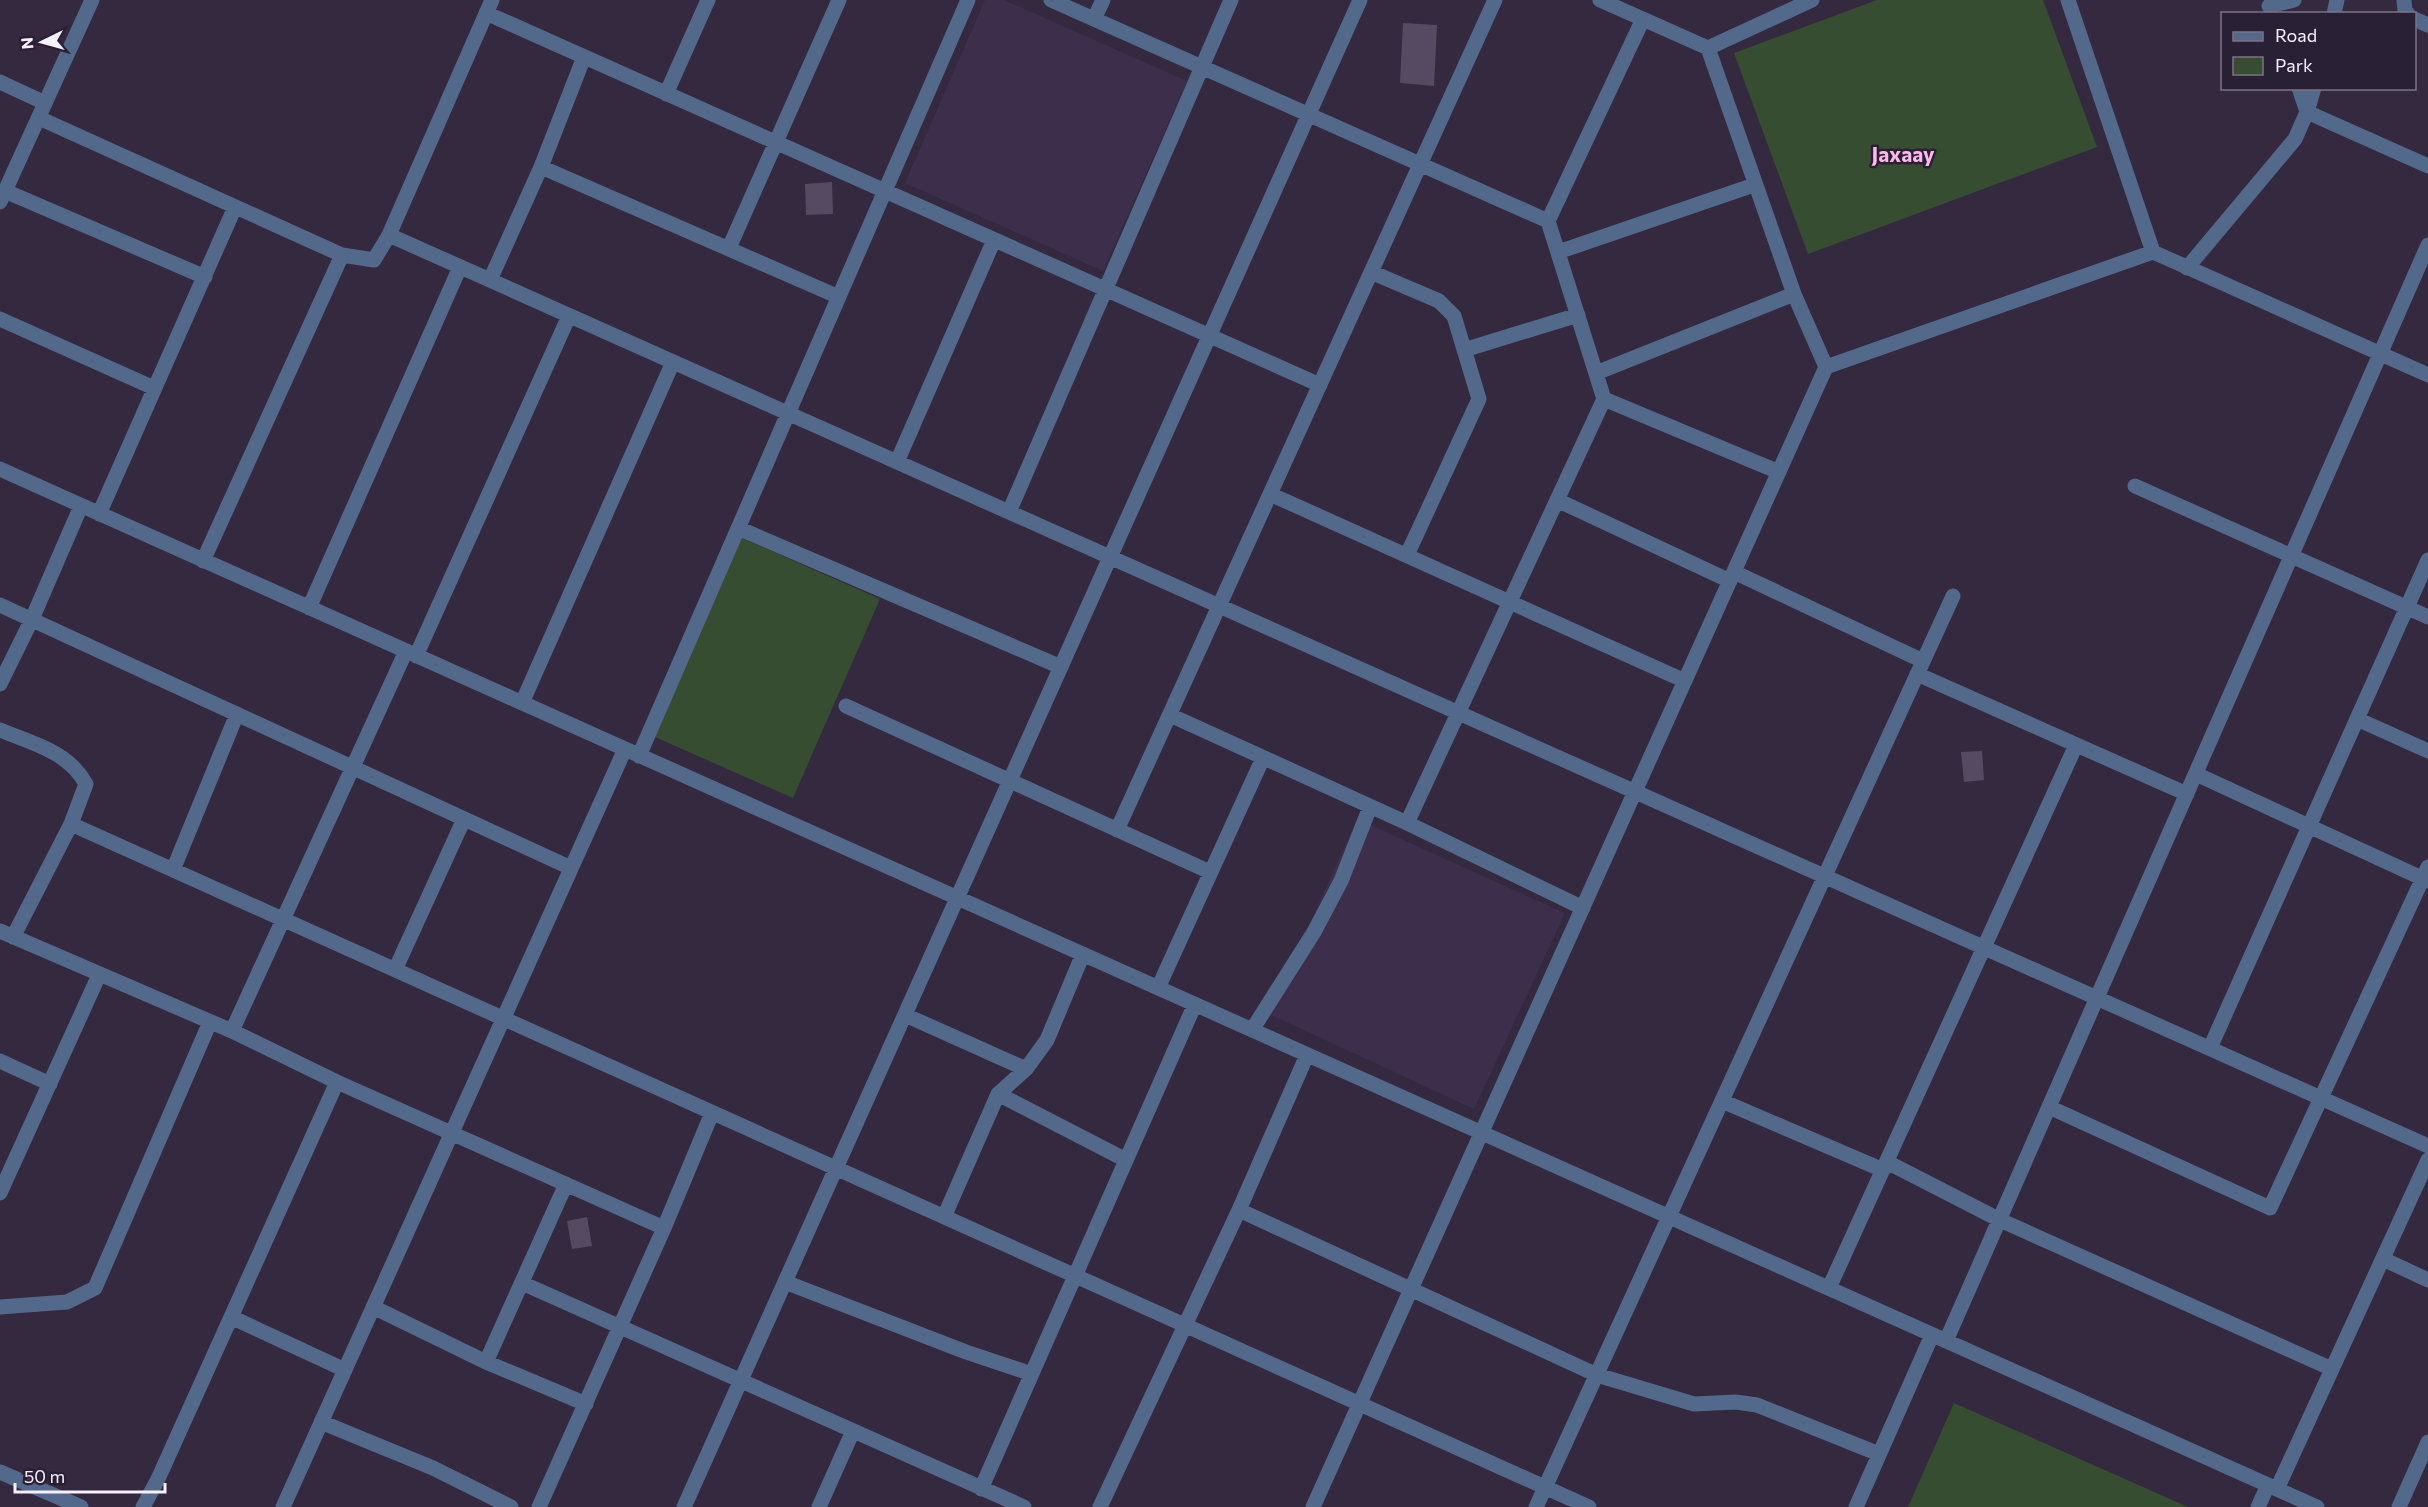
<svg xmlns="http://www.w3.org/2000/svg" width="2428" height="1507" viewBox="0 0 2428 1507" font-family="Commissioner,sans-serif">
  <rect width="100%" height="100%" fill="#34293f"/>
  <path fill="#3d2f4b" d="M985 0H1004L1187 81 1103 271 905 183Z
    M1357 819 1565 913 1474 1109 1269 1014Z"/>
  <path fill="#374d31" d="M1877 0H2043L2097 147 1808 254 1734 53Z
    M742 538 880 599 793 798 655 737Z
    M1954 1403 2188 1507H1908Z"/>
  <path fill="#554a62" d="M1403 23 1437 25 1434 86 1400 83Z
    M832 182 833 214 806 215 805 184Z
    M1982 751 1984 780 1964 782 1961 752Z
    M587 1217 592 1246 572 1249 567 1221Z"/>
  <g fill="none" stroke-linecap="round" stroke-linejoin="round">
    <path stroke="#53698b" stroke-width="15" d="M1051 0 1548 221
      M1600 0 1708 48 1794 294 1826 367
      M2404 0 2405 11 2408 14
      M2269 6 2294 0
      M486 13 1320 385
      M2334 14 2337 0
      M1094 19 1103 0
      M2414 19 2428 25
      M1708 48 1812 0
      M0 82 45 103
      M2299 88 2307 112 2428 166
      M666 94 708 0
      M39 118 342 255 374 260 389 235 492 0
      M541 167 839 297
      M5 191 205 277
      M389 235 2428 1146
      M729 248 839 0
      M1558 252 1754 185
      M2153 252 2428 375
      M2187 268 2295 139 2307 112 2314 88
      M1371 272 1439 301 1454 316 1479 399 1407 555
      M490 280 541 167 584 57
      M0 319 154 388
      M1464 350 1578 315
      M1596 373 1794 294
      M1604 399 1779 472
      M897 462 994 240
      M0 469 2317 1507
      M2135 486 2428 617
      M1270 494 1685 681
      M1557 500 1730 581
      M1009 512 1231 0
      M99 514 235 207
      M738 528 1061 667
      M203 561 342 255
      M1734 572 1923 661
      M0 605 571 868
      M309 608 460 267
      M416 656 569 316
      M1917 674 2187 794
      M0 684 32 619 81 506
      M522 703 673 362
      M846 706 1210 872
      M1170 715 1407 823 1583 908
      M2357 719 2428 751
      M0 730C33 744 68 751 86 784L71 824 13 937
      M639 756 968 0
      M2196 774 2428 881
      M1407 823 1604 399 1548 221 1643 19
      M71 824 1589 1507
      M1117 830 1495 0
      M173 870 237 714
      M0 931 232 1031 337 1082 664 1228
      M395 970 464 819
      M1158 988 1263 758
      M905 1015 1026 1069
      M1252 1030 1314 932 1341 881 1370 807
      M232 1031 406 651
      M2210 1048 2428 560
      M0 1061 50 1084
      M998 1094 1126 1160
      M1722 1101 1883 1170
      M2049 1107 2270 1208 2428 867
      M1887 1162 2000 1220 2332 1369
      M0 1193 99 975
      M1239 1210 1597 1375 1694 1404 1736 1402 1757 1405 1879 1454
      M944 1217 998 1094 1026 1069 1047 1040 1083 954
      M2383 1259 2428 1280
      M785 1282 966 1352 1032 1374
      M522 1283 1024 1507
      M1829 1288 2076 745
      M0 1307 67 1302 95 1288 210 1022
      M373 1307 486 1362 586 1404
      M231 1317 345 1370
      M1946 1341 2428 245
      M486 1362 566 1184
      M321 1422 433 1468 511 1507
      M0 1472 81 1507
      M981 1489 1195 1004
      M2277 1489 2428 1160
      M143 1507 158 1479 337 1082
      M283 1507 625 749
      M539 1507 664 1228 712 1113
      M684 1507 1360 0
      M819 1507 853 1431
      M1100 1507 1239 1210 1307 1055
      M1313 1507 1826 367 2153 252 2068 0
      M1536 1507 1953 596
      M1856 1507 1932 1335
      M2258 1507 2268 1485
      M2399 1507 2428 1442"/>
    <path stroke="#53698b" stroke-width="15" d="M0 202 92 0"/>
  </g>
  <g text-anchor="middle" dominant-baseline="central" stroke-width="5" stroke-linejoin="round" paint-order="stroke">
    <g font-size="21" font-weight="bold" fill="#fcb9ea" stroke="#2a2035">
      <text x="1903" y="153">Jaxaay</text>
    </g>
  </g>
  <rect x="2221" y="12" width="195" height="78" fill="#2a2035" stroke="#7c7386" stroke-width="1.5"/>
  <rect x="2233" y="32" width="30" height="9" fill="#53698b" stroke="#7c7386" stroke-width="1.5"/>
  <text x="2275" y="42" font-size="18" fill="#f7f0ff">Road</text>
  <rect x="2233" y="57" width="30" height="18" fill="#374d31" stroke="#7c7386" stroke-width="1.5"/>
  <text x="2275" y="72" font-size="18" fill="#f7f0ff">Park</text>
  <g transform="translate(42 42) rotate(265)" stroke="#2a2035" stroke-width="4.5" paint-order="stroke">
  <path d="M0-4.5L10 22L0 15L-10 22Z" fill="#f7f0ff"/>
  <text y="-9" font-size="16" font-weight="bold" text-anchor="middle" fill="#f7f0ff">N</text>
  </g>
  <path d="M15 1483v9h150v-9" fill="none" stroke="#f7f0ff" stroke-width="3"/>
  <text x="24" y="1483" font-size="18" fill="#f7f0ff" stroke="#2a2035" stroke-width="4.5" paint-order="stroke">50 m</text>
</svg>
